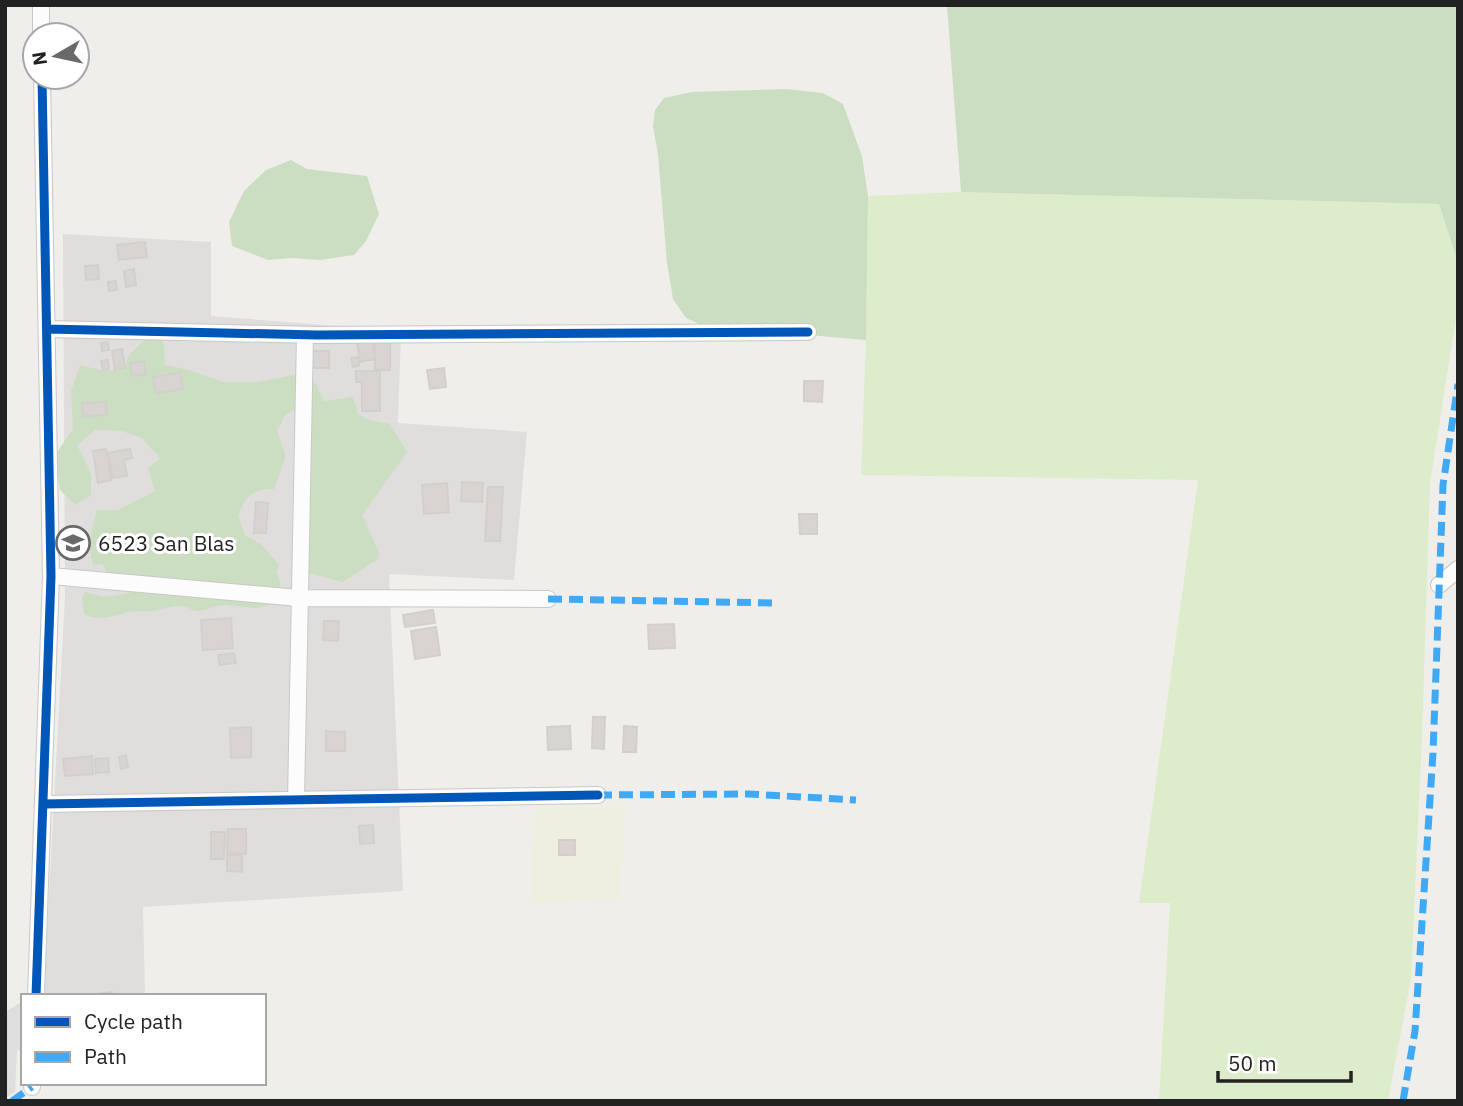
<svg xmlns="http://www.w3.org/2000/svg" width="1463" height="1106" viewBox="0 0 1463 1106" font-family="'IBM Plex Sans',sans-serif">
  <rect width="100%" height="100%" fill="#f0eeeb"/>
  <path fill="#dfdedc" d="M63 234 211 242V316L401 331 398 423 527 432 514 580 389 574 403 891 143 907 145 996H31L44 987 65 597Z
    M23 1001V1051L17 1050 15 1092 5 1098V1012Z"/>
  <path fill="#efefdf" d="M626 806 619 898 531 903 535 808Z"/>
  <path fill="#ddeccb" d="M961 192 1439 204 1458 262V305L1430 483 1422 736 1411 979 1388 1101H1159L1170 903H1139L1198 480 861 475 866 340 868 196Z"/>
  <path fill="#cbdec1" d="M947 5H1458V262L1439 204 961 192Z
    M786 89 823 93 843 104 862 156 868 196 866 340 704 326 686 318 673 299 667 263 658 154 653 126 655 110 664 98 692 92Z
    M291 160 307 169 367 176 379 214 366 241 354 255 320 260 292 258 268 260 232 246 229 222 244 191 266 170Z
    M154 330 164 344 165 365 189 370 223 382H258L294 375 316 384 324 401 353 397 358 414 369 420 390 424 407 452 362 515 379 552 378 559 343 582 301 571 298 408 285 415 277 431 286 456 274 489C252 489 247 495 238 515L245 535 261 544 279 565 276 573C280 579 282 586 278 593 265 618 245 604 225 605 216 605 208 610 199 611 192 611 186 605 178 606 170 606 161 610 152 611 143 612 134 610 125 613 111 617 97 621 84 614L82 600 84 592C90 592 95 595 101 596 113 597 125 595 136 589L108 577 104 566 101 564 93 565 89 544 97 510H118L155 491 148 469 160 458 142 438 122 431 95 430 77 445 91 473V495L75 505 60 490 55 455 73 429 71 391 80 365 104 371 123 369 130 354Z"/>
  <path fill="#d7d4d2" stroke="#d3d0cc" stroke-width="2" d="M145 242 147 257 119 260 117 245Z
    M98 265 99 279 86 280 85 266Z
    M134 269 136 285 126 287 124 271Z
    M116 281 117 290 109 291 108 282Z
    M372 338 375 359 360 362 357 340Z
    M108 342 109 350 102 351 101 343Z
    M375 343H390V370H375Z
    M122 349 125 368 115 370 112 351Z
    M312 351H329V368H311Z
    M358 357 359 366 353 367 351 358Z
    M108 360 109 369 103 370 101 361Z
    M144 361 146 374 132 376 130 363Z
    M444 368 446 387 430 389 427 370Z
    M356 371H380V411H362V382H356Z
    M180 373 183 389 156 393 153 377Z
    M804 381H823L822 402 804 401Z
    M106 402 107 415 83 416 82 403Z
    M106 449 111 480 98 483 93 451Z
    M130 449 132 458 124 460 127 476 113 478 108 453Z
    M462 482 483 483 482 502 461 501Z
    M447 483 449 512 424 514 422 485Z
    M488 487H503L500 541H485Z
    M256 502 268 503 266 533H254Z
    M799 514H817V534H800Z
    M433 610 435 623 405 627 403 615Z
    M231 618 233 648 203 650 201 620Z
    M324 621H339L338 641 323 640Z
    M674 624 675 648 649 649 648 625Z
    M436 627 440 655 415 659 411 631Z
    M234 653 236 663 220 665 218 655Z
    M593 717H605L604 749 592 748Z
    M570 726 571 749 548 750 547 727Z
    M624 726 637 727 636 752H623Z
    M251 727V757L231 758 230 728Z
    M326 731 345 732V751H326Z
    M126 755 128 767 121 769 119 757Z
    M92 756 93 774 65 776 63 759Z
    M108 758 109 772 96 773 95 759Z
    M373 825 374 843 360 844 359 826Z
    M228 829H246V854L227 853Z
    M211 832H225L224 859H211Z
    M559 840H575V855H559Z
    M227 855H242V872L227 871Z
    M112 992 113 996H86V995Z"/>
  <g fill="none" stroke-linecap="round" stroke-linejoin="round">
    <g stroke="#c9c8c7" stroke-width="18">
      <path id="street" d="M41 5V35
        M47 329 317 335 808 332
        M51 576 299 598 548 599
        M1439 585 1458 569
        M296 800 305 335
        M43 804 598 795
        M36 996 51 576 42 77
        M32 1087V1083"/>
    </g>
    <use href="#street" stroke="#fdfcfc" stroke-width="16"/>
    <path stroke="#3fa9f5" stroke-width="7" stroke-dasharray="14 7" stroke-linecap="butt" d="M548 599 774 603
      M598 795 749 794 856 800
      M12 1101 32 1087
      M1403 1101 1415 1031 1433 753 1443 485 1458 384"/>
    <g stroke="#fff" stroke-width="13">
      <path id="cycleway" d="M47 329 317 335 808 332
        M43 804 598 795
        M36 996 51 576 42 77"/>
    </g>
    <use href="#cycleway" stroke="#0057b8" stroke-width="9"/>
  </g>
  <defs>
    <g id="school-ring" transform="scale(1.75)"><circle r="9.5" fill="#fff" stroke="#6a6968" stroke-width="1.5"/><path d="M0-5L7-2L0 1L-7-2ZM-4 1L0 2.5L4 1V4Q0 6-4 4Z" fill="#6a6968"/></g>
  </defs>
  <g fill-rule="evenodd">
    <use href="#school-ring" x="73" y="543"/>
  </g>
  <g text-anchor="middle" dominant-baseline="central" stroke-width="6" stroke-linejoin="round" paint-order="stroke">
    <g font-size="21" fill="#222" stroke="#fff" text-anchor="start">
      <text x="98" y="543">6523 San Blas</text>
    </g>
  </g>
  <rect width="1463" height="1106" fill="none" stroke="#222222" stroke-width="14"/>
  <rect x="21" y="994" width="245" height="91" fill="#ffffff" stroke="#a7a7a7" stroke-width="2"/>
  <rect x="35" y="1017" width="35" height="10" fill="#0057b8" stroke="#a7a7a7" stroke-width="2"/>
  <text x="84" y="1029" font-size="21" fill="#222222">Cycle path</text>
  <rect x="35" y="1052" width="35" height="10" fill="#3fa9f5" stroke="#a7a7a7" stroke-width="2"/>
  <text x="84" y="1064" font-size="21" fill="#222222">Path</text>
  <g transform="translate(56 56) rotate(261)"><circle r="33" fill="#ffffff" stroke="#a7a7a7" stroke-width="2"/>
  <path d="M0-5L12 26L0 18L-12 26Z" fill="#6a6968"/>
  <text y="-10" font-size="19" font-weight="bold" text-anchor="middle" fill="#222222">N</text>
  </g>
  <path d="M1218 1071v10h133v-10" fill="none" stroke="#222222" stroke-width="3.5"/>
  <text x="1228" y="1071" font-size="21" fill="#222222" stroke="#ffffff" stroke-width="5" paint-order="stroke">50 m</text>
</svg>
